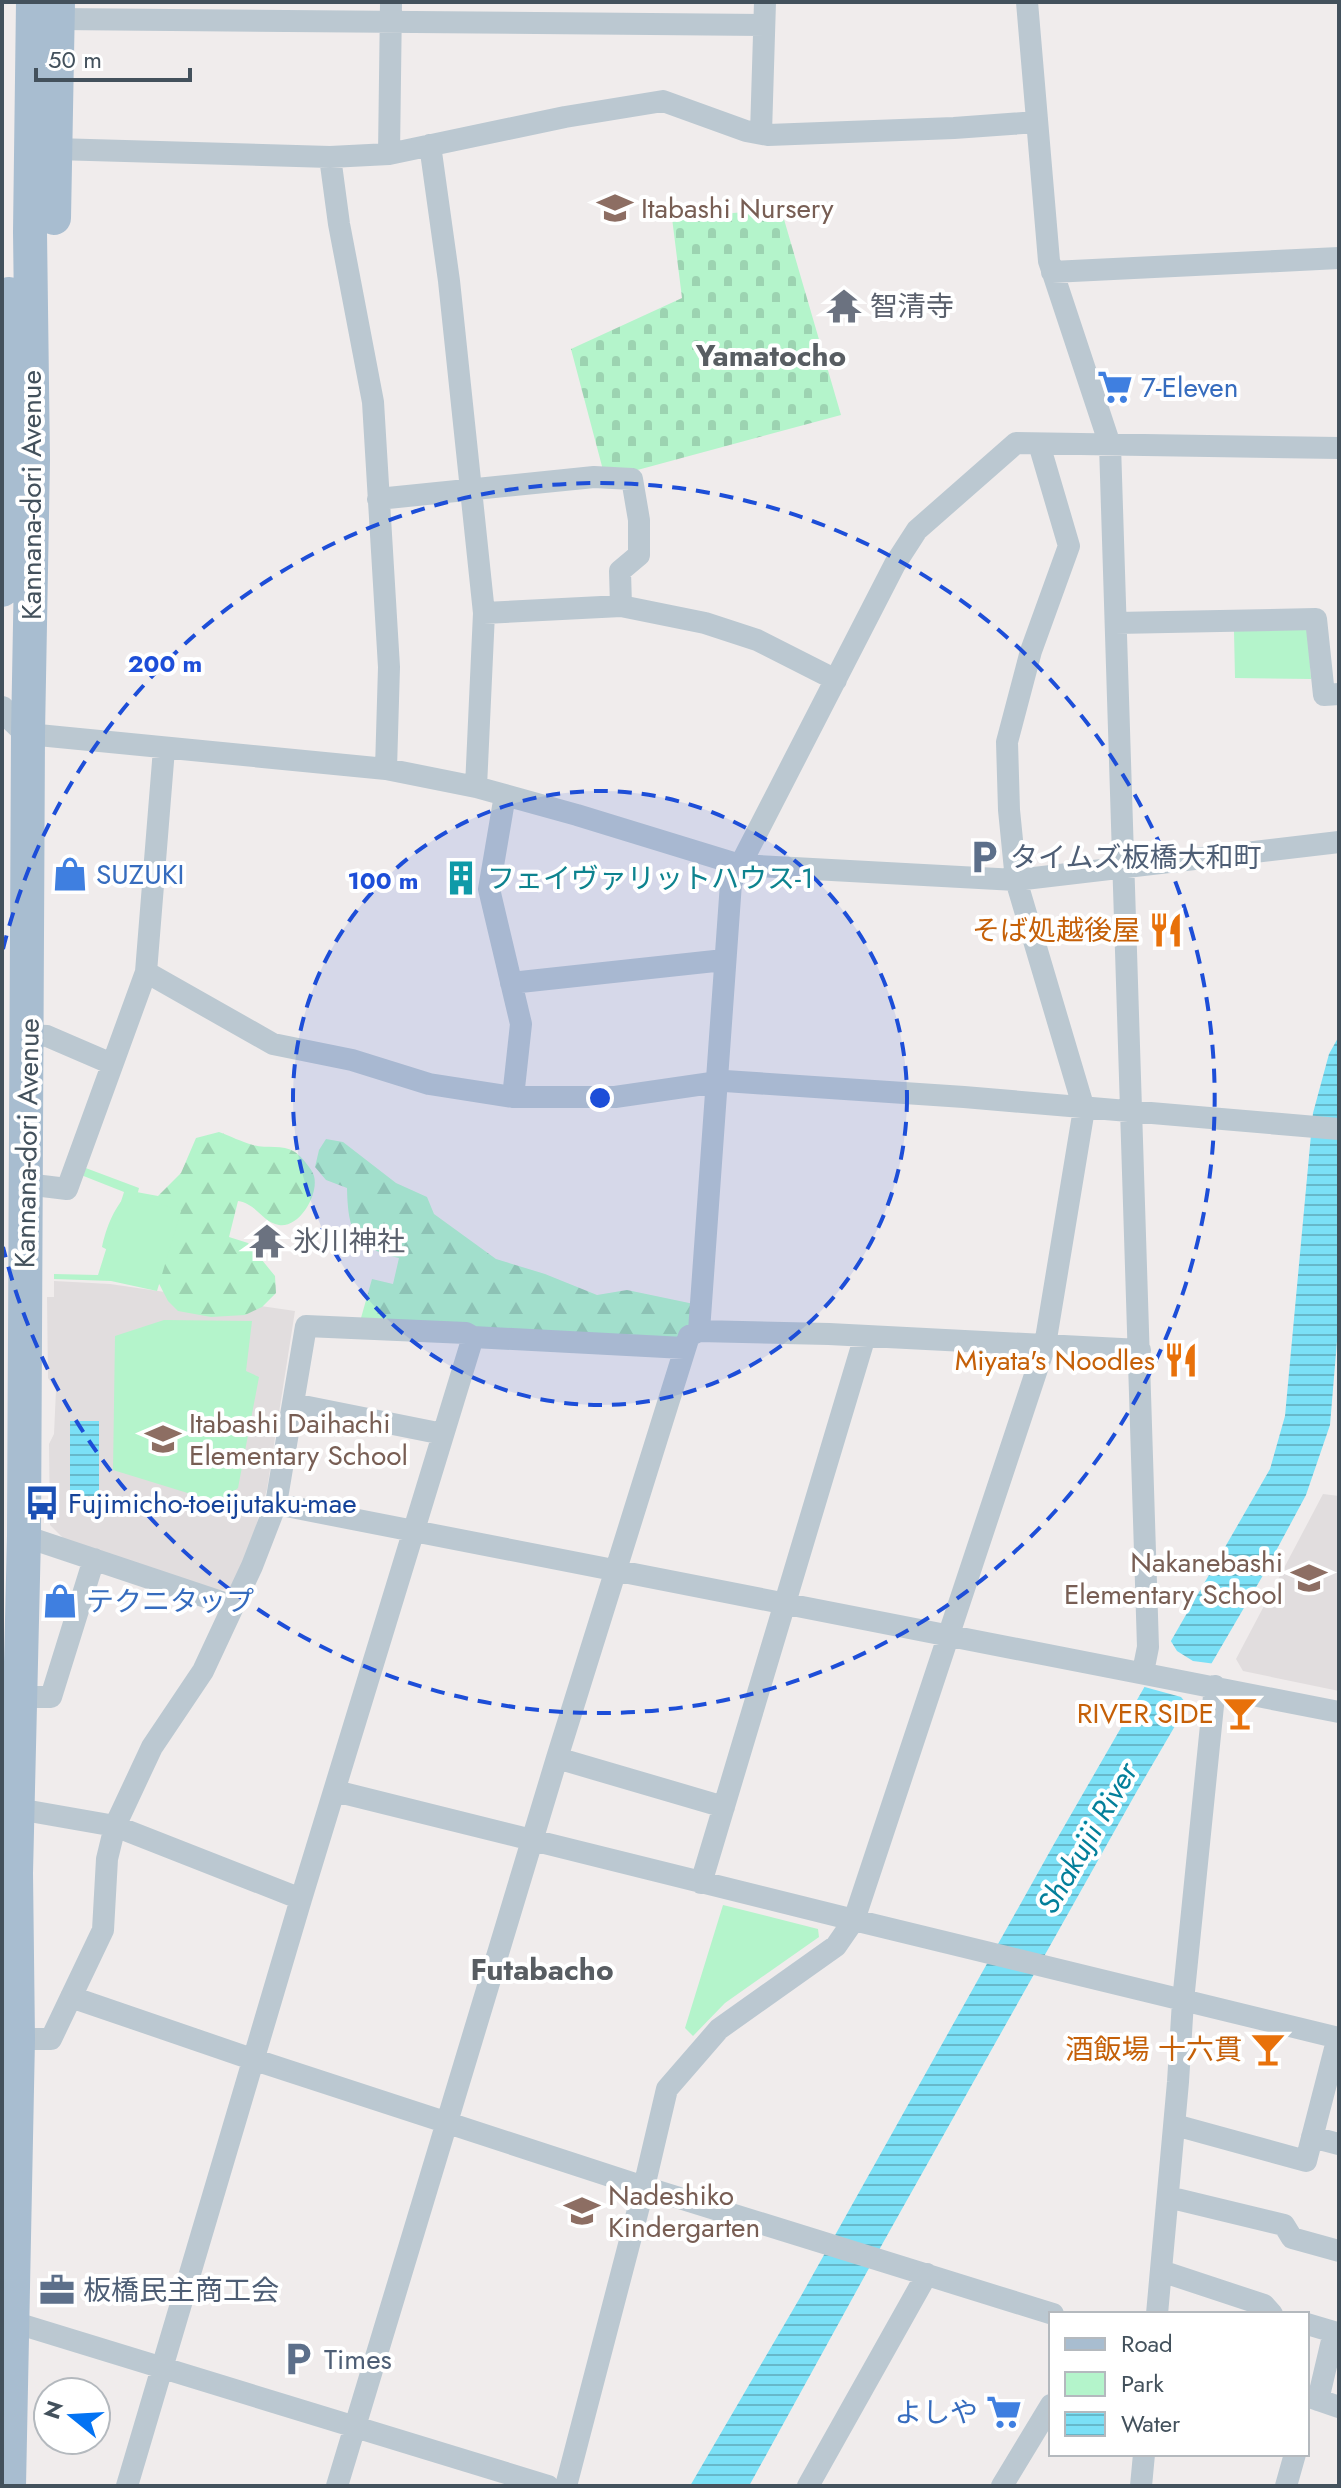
<svg xmlns="http://www.w3.org/2000/svg" width="1341" height="2488" viewBox="0 0 1341 2488" font-family="Jost,'Noto Sans JP',sans-serif">
  <defs>
    <pattern id="forest-firs" width="22" height="20" patternUnits="userSpaceOnUse" patternTransform="scale(2)"><rect width="22" height="20" fill="#b4f4cb"/><path d="M5 1l3.5 6h-7zM16 11l3.5 6h-7z" fill="#9cd3b1"/></pattern>
    <pattern id="cemetery-stones" width="16" height="16" patternUnits="userSpaceOnUse" patternTransform="scale(2)"><rect width="16" height="16" fill="#b4f4cb"/><path d="M2 7V4a2 2 0 0 1 4 0v3zM10 15v-3a2 2 0 0 1 4 0v3z" fill="#9cd3b1"/></pattern>
    <pattern id="water-rules" width="6" height="5" patternUnits="userSpaceOnUse" patternTransform="scale(2)"><rect width="6" height="5" fill="#7be0f6"/><path d="M0 2.5h6" fill="none" stroke="#66b8ca"/></pattern>
  </defs>
  <rect width="100%" height="100%" fill="#f0ecec"/>
  <path fill="#e1ddde" d="M54 1281 110 1284 295 1311 267 1489 246 1559 233 1588 214 1591 66 1541 50 1525 49 1444 54 1434 56 1390 48 1378 47 1297H54Z
    M1323 1494 1339 1496V1691L1243 1671 1236 1659Z"/>
  <path fill="url(#forest-firs)" d="M219 1132C230 1136 242 1142 253 1145 266 1149 282 1144 295 1152 301 1156 312 1169 314 1176 319 1194 300 1228 279 1225 262 1222 257 1204 238 1201L229 1237 248 1243 275 1276 276 1293 262 1307 245 1315 211 1317 178 1311 168 1301 154 1274 102 1247C106 1228 115 1204 131 1191L158 1196 181 1173 196 1138Z
    M326 1139 343 1142 396 1183 427 1197 434 1214 496 1259 545 1274 597 1295 627 1290 694 1304 689 1328 679 1340 359 1325 372 1279 393 1284 399 1258C354 1247 348 1232 347 1188L326 1180 315 1167 319 1150Z"/>
  <path fill="url(#cemetery-stones)" d="M781 209 841 415 630 472 603 470 571 349 682 298 672 218Z"/>
  <path fill="#b4f4cb" d="M1308 629 1311 679 1235 678 1234 631Z
    M83 1167 139 1188 137 1196 181 1211 157 1291 111 1281 54 1279V1274L98 1275 124 1192 81 1175Z
    M164 1320 252 1321 246 1371 259 1377 238 1488 220 1503 113 1470 115 1336Z
    M723 1905 818 1929 819 1937 725 2003 693 2036 685 2028Z"/>
  <path fill="url(#water-rules)" d="M1339 1036V1317L1330 1425 1306 1495 1262 1577 1137 1791 884 2241 749 2486H690L801 2296 1054 1844 1270 1469 1285 1416 1313 1113 1329 1054Z
    M70 1421H99V1496H70Z"/>
  <path fill="#f0ecec" d="M1169 1638 1177 1651 1193 1661 1216 1664 1190 1708 1181 1697 1141 1686Z"/>
  <g fill="none" stroke-linecap="round" stroke-linejoin="round">
    <path stroke="#bbc8d1" stroke-width="22" d="M1027 2 1049 261 1110 445 1148 1647 1143 1672
      M57 19 764 25
      M761 133 765 2
      M430 145 449 281 484 613 476 787
      M55 149 330 157 389 154 565 117 663 101 746 131 768 135 954 128 1037 122
      M389 154 391 2
      M330 157 339 224 373 402 389 667 386 769
      M1052 272 1339 258
      M378 499 594 477 632 479 639 520V555L620 571 621 606
      M484 613 621 606 705 623 757 640 836 680
      M1116 623 1316 619 1324 695 1339 694
      M28 734 386 769 476 787 577 815 740 865 1016 880 1339 842
      M505 795 489 889 521 1024 513 1097
      M146 972 273 1044 352 1060 429 1084 513 1097H615L725 1081 964 1097 1339 1129
      M511 983 724 960
      M28 1035 47 1036 112 1064
      M26 1184 67 1189 146 972 164 749
      M699 1331 731 883 895 564 917 530 1016 443 1339 448
      M293 1404 443 1434
      M276 1504 1339 1712
      M24 1536 233 1606
      M20 1697H51L94 1559
      M557 1758 724 1807
      M335 1791 854 1920 1045 1345 1084 1109 1016 880 1009 810 1007 742 1031 651 1069 546 1039 444
      M18 1809 115 1826 301 1899
      M701 1883 865 1336
      M71 1997 255 2060 644 2187 667 2089 719 2029 836 1946 854 1920 1339 2038
      M18 2039H51L103 1930 107 1859 115 1826 152 1747 203 1671 252 1566 276 1504 306 1326 466 1333 473 1337 684 1348
      M1175 2125 1306 2161 1338 2037
      M1312 2137 1339 2144
      M1168 2197 1284 2225 1292 2238 1339 2251
      M1161 2271 1264 2305 1272 2314
      M1157 2314 1178 2082 1183 2001 1215 1686
      M3 2319 548 2486
      M1307 2324 1334 2332 1318 2400
      M1307 2396 1339 2407
      M127 2486 301 1899 473 1337
      M337 2486 557 1758 689 1336 699 1331 829 1334 1140 1350
      M566 2486 644 2187 1053 2314
      M808 2486 927 2274
      M1002 2486 1051 2405
      M1141 2486 1144 2454
      M1286 2486 1295 2454"/>
    <path stroke="#bbc8d1" stroke-width="26" d="M2 709 28 734"/>
    <path stroke="#a8bdd0" stroke-width="34" d="M54 218 58 2
      M2 590 9 294
      M9 2486 18 2039 16 1873 24 1536 28 734 33 460 30 232 33 2"/>
  </g>
  <circle cx="600" cy="1098" r="307" fill="#1d4ed8" fill-opacity=".12"/>
  <g fill="none" stroke="#1d4ed8" stroke-width="4" stroke-dasharray="14 10">
    <circle cx="600" cy="1098" r="307"/>
    <path d="M3 949A615 615 0 1 1 3 1247"/>
  </g>
  <defs>
    <g id="school-bare" transform="scale(2.76)"><path d="M0-5L7-2L0 1L-7-2ZM-4 1L0 2.5L4 1V4Q0 6-4 4Z" fill="#8d6e63" stroke="#fff" stroke-width="2.5" paint-order="stroke"/></g>
    <g id="temple-bare" transform="scale(2.76)"><path d="M0-6L5-2H3V0L6.5 2.5H4V6H1.5V3h-3V6H-4V2.5H-6.5L-3 0V-2H-5Z" fill="#6b7280" stroke="#fff" stroke-width="2.5" paint-order="stroke"/></g>
    <g id="supermarket-bare" transform="scale(2.76)"><path d="M-6-5.5h2.5l.6 2H6L4.5 2H-2.5L-4.4-4H-6ZM-1.5 3.2a1.3 1.3 0 1 0 .1 0ZM3 3.2a1.3 1.3 0 1 0 .1 0Z" fill="#3f7fe0" stroke="#fff" stroke-width="2.5" paint-order="stroke"/></g>
    <g id="parking-bare" transform="scale(2.76)"><path d="M-3.5-5.5H1a3.5 3.5 0 0 1 0 7H-1V5.5H-3.5ZM-1-3.4V-.6H.8a1.4 1.4 0 0 0 0-2.8Z" fill="#5c6f8a" stroke="#fff" stroke-width="2.5" paint-order="stroke"/></g>
    <g id="shop-bare" transform="scale(2.76)"><path d="M-5-2.5h2.3a2.7 3.5 0 0 1 5.4 0H5L5.5 6h-11ZM-1.5-2.5h3a1.5 2.3 0 0 0-3 0Z" fill="#3f7fe0" stroke="#fff" stroke-width="2.5" paint-order="stroke"/></g>
    <g id="building-bare" transform="scale(2.76)"><path d="M-4-6H4V6H1V3H-1V6H-4ZM-2.5-4.3h1.7v1.8h-1.7ZM.8-4.3h1.7v1.8H.8ZM-2.5-1h1.7V.8h-1.7ZM.8-1h1.7V.8H.8Z" fill="#0f9aa8" stroke="#fff" stroke-width="2.5" paint-order="stroke"/></g>
    <g id="restaurant-bare" transform="scale(2.76)"><path d="M-5-6h1v4h1v-4h1v4h1v-4h1v5L-1.5 .5V6h-2V.5L-5-1ZM5-6V6H3V1.5H1.5Q1.5-4 5-6Z" fill="#e8710a" stroke="#fff" stroke-width="2.5" paint-order="stroke"/></g>
    <g id="bus-bare" transform="scale(2.76)"><path d="M-5-6H5V4H4V6H2V4H-2V6H-4V4H-5ZM-3.5-4V0h7V-4ZM-3.5 1.2v1.5H-2V1.2ZM2 1.2v1.5H3.5V1.2Z" fill="#1a4fb4" stroke="#fff" stroke-width="2.5" paint-order="stroke"/></g>
    <g id="bar-bare" transform="scale(2.76)"><path d="M-6-5H6L.8 .8V4.5H3.5V6h-7V4.5H-.8V.8Z" fill="#e8710a" stroke="#fff" stroke-width="2.5" paint-order="stroke"/></g>
    <g id="office-bare" transform="scale(2.76)"><path d="M-6-3h4V-5.5h4V-3h4V5H-6ZM-1-4.5V-3h2v-1.5ZM-6 0V1H6V0Z" fill="#5c6f8a" stroke="#fff" stroke-width="2.5" paint-order="stroke"/></g>
  </defs>
  <g fill-rule="evenodd">
    <use href="#school-bare" x="615" y="208"/>
    <use href="#temple-bare" x="844" y="306"/>
    <use href="#supermarket-bare" x="1115" y="387"/>
    <use href="#parking-bare" x="984" y="857"/>
    <use href="#shop-bare" x="70" y="874"/>
    <use href="#building-bare" x="461" y="878"/>
    <use href="#restaurant-bare" x="1166" y="930"/>
    <use href="#temple-bare" x="267" y="1241"/>
    <use href="#restaurant-bare" x="1181" y="1360"/>
    <use href="#school-bare" x="163" y="1439"/>
    <use href="#bus-bare" x="42" y="1503"/>
    <use href="#school-bare" x="1309" y="1578"/>
    <use href="#shop-bare" x="60" y="1601"/>
    <use href="#bar-bare" x="1240" y="1713"/>
    <use href="#bar-bare" x="1268" y="2049"/>
    <use href="#school-bare" x="582" y="2211"/>
    <use href="#office-bare" x="57" y="2290"/>
    <use href="#parking-bare" x="298" y="2359"/>
    <use href="#supermarket-bare" x="1004" y="2412"/>
  </g>
  <g text-anchor="middle" dominant-baseline="central" stroke-width="8" stroke-linejoin="round" paint-order="stroke">
    <g font-size="28" fill="#785e54" stroke="#fff" text-anchor="start">
      <text x="641" y="208">Itabashi Nursery</text>
      <text x="189" y="1423">Itabashi Daihachi<tspan x="189" dy="32">Elementary School</tspan></text>
      <text x="1283" y="1562" text-anchor="end">Nakanebashi<tspan x="1283" dy="32">Elementary School</tspan></text>
      <text x="608" y="2195">Nadeshiko<tspan x="608" dy="32">Kindergarten</tspan></text>
    </g>
    <g font-size="28" fill="#5b616d" stroke="#fff" text-anchor="start">
      <text x="870" y="306">智清寺</text>
      <text x="293" y="1241">氷川神社</text>
    </g>
    <g font-size="28" fill="#366cbe" stroke="#fff" text-anchor="start">
      <text x="1141" y="387">7-Eleven</text>
      <text x="96" y="874">SUZUKI</text>
      <text x="86" y="1601">テクニタップ</text>
      <text x="978" y="2412" text-anchor="end">よしや</text>
    </g>
    <g font-size="28" fill="#43515c" stroke="#fff">
      <text transform="translate(31 495) rotate(-90)">Kannana-dori Avenue</text>
      <text transform="translate(27 1143) rotate(-89)">Kannana-dori Avenue</text>
    </g>
    <g font-size="28" fill="#4e5e75" stroke="#fff" text-anchor="start">
      <text x="1010" y="857">タイムズ板橋大和町</text>
      <text x="83" y="2290">板橋民主商工会</text>
      <text x="324" y="2359">Times</text>
    </g>
    <g font-size="28" fill="#0d838f" stroke="#fff" text-anchor="start">
      <text x="487" y="878">フェイヴァリットハウス-1</text>
    </g>
    <g font-size="28" fill="#c56008" stroke="#fff" text-anchor="end">
      <text x="1140" y="930">そば処越後屋</text>
      <text x="1155" y="1360">Miyata's Noodles</text>
      <text x="1214" y="1713">RIVER SIDE</text>
      <text x="1242" y="2049">酒飯場 十六貫</text>
    </g>
    <g font-size="28" fill="#164399" stroke="#fff" text-anchor="start">
      <text x="68" y="1503">Fujimicho-toeijutaku-mae</text>
    </g>
    <g font-size="30" font-weight="bold" fill="#585d62" stroke="#fff">
      <text x="771" y="355">Yamatocho</text>
      <text x="542" y="1969">Futabacho</text>
    </g>
    <g font-size="30" font-style="italic" fill="#037f9a" stroke="#fff">
      <text transform="translate(1087 1838) rotate(-60)">Shakujii River</text>
    </g>
  </g>
  <circle cx="600" cy="1098" r="12" fill="#1d4ed8" stroke="#fff" stroke-width="4"/>
  <g font-size="24" text-anchor="middle" font-weight="bold" fill="#1d4ed8" stroke="#fff" stroke-width="8" stroke-linejoin="round" paint-order="stroke">
    <text x="165" y="672">200 m</text>
    <text x="383" y="889">100 m</text>
  </g>
  <rect width="1341" height="2488" fill="none" stroke="#43515c" stroke-width="8"/>
  <rect x="1049" y="2312" width="260" height="144" fill="#ffffff" stroke="#b4b9be" stroke-width="2"/>
  <rect x="1065" y="2338" width="40" height="12" fill="#a8bdd0" stroke="#b4b9be" stroke-width="2"/>
  <text x="1121" y="2352" font-size="24" fill="#43515c">Road</text>
  <rect x="1065" y="2372" width="40" height="24" fill="#b4f4cb" stroke="#b4b9be" stroke-width="2"/>
  <text x="1121" y="2392" font-size="24" fill="#43515c">Park</text>
  <rect x="1065" y="2412" width="40" height="24" fill="url(#water-rules)" stroke="#b4b9be" stroke-width="2"/>
  <text x="1121" y="2432" font-size="24" fill="#43515c">Water</text>
  <g transform="translate(72 2416) rotate(288)"><circle r="38" fill="#ffffff" stroke="#b4b9be" stroke-width="2"/>
  <path d="M0-6L14 30L0 20L-14 30Z" fill="#0373f3"/>
  <text y="-12" font-size="22" font-weight="bold" text-anchor="middle" fill="#43515c">N</text>
  </g>
  <path d="M36 68v12h154v-12" fill="none" stroke="#43515c" stroke-width="4"/>
  <text x="48" y="68" font-size="24" fill="#43515c" stroke="#ffffff" stroke-width="6" paint-order="stroke">50 m</text>
</svg>
